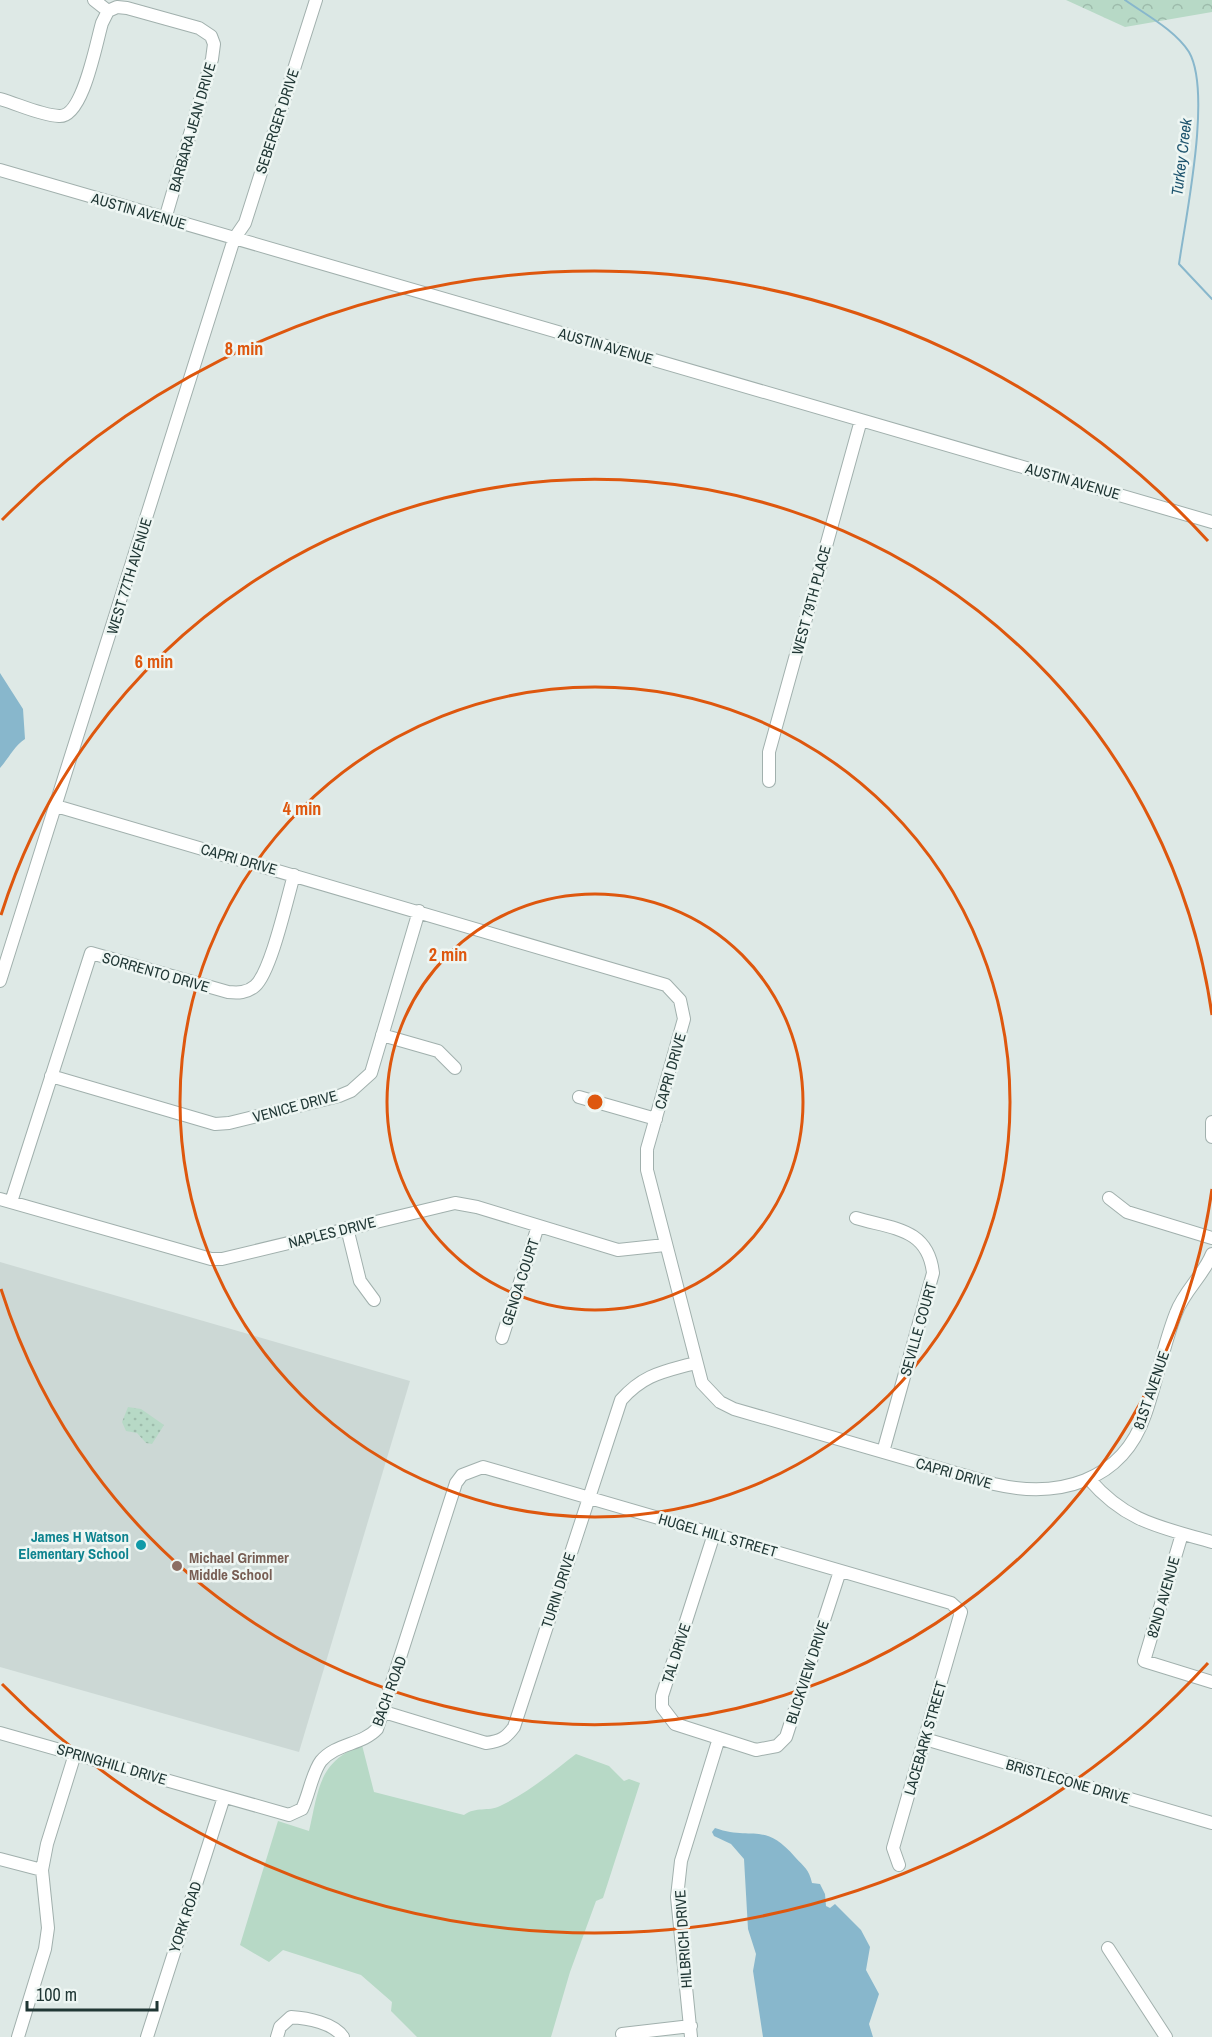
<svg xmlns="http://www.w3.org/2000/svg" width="1212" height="2037" viewBox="0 0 1212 2037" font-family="'Archivo Narrow',sans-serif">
  <defs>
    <pattern id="forest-crowns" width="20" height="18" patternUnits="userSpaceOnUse" patternTransform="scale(1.5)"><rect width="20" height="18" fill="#b7d9c6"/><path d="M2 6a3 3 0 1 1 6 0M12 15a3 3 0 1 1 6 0" fill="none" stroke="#9dbbab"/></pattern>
    <pattern id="park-dots" width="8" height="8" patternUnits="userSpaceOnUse" patternTransform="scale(1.5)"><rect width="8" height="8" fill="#b7d9c6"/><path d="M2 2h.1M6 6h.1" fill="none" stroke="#9dbbab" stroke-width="1.8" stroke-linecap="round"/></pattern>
  </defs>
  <rect width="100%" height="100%" fill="#dee9e6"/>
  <path fill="#ccd8d5" d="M0 1262 410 1381 299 1752 0 1667Z"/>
  <path fill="#b7d9c6" d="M362 1745 374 1792 464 1815C476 1806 488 1812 500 1806 528 1793 551 1773 576 1754L609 1766 624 1781 629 1779 640 1783 603 1898 596 1901 570 1972 551 2037H417L391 2011 392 2002 361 1975 283 1950 269 1962 240 1945 278 1821 309 1831C319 1789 318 1762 362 1745Z"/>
  <path fill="url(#forest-crowns)" d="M1066 0H1212V12L1125 27Z"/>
  <path fill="url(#park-dots)" d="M128 1407 141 1409 164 1425 152 1444 146 1443 137 1433 126 1431 122 1422Z"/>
  <path fill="#88b7cc" d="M0 673 23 709 25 739C14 746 9 758 0 768Z
    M715 1828C752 1841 764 1821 795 1857 804 1867 809 1869 812 1883L820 1884 825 1894 826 1906 830 1908 835 1904 861 1930 870 1947 866 1970 879 1994 869 2024 873 2037H763L753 1971 756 1954 748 1929 744 1859 731 1844 714 1836 712 1832Z"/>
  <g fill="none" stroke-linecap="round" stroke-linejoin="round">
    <path stroke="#88b7cc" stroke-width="2" d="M1125 0C1146 15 1175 30 1189 52 1212 92 1186 215 1179 264L1212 299"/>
    <g stroke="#a1b0ad" stroke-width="14">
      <path id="minor" d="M94 0 108 11
        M0 99C18 104 40 115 59 116 83 118 96 43 102 23L108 11 117 7 127 8 199 28 211 36 214 44 212 59 165 219
        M0 170 1212 522
        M769 781V752L861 420
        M56 806 666 985 680 1000 684 1019 647 1149V1170L702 1383 720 1402 734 1409 994 1484C1058 1499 1122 1482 1145 1415 1157 1381 1163 1346 1176 1313 1184 1291 1203 1276 1212 1254
        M0 981 234 239 245 223 316 0
        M382 1035 438 1051 455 1068
        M51 1076 215 1124 229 1123 339 1096 351 1091 371 1073 419 911
        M579 1097 656 1119
        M1212 1122V1137
        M1109 1198 1127 1212 1212 1238
        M0 1199 211 1259H222L455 1203 477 1207 618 1250 665 1245
        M11 1202 91 953 228 992C238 993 247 993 255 986 271 972 287 899 294 875
        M856 1218C893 1229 928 1228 933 1273L883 1452
        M347 1228 360 1281 374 1300
        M502 1338 538 1226
        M1089 1479C1126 1522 1160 1527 1212 1542
        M714 1534 662 1696V1707L675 1724 756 1750 777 1746 786 1737 840 1571
        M1182 1534 1144 1661 1212 1682
        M384 1712 486 1743C501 1741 506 1738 514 1727L621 1400C644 1374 663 1372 695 1363
        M0 1733 289 1815 302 1809C309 1795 312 1773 321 1761 336 1743 362 1745 377 1729L456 1483 462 1475 483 1467 951 1603 961 1612 893 1848 899 1865
        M925 1739 1212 1823
        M0 1859 42 1870
        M1108 1948 1166 2037
        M622 2034 691 2026
        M18 2037 45 1949 48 1928 42 1870 47 1844 75 1754
        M147 2037 224 1797
        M277 2037 280 2027 291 2017C307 2018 334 2023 343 2037
        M691 2037 677 1897 681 1861 719 1738"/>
    </g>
    <use href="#minor" stroke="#fff" stroke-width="12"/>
  </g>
  <g fill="none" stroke="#de570e" stroke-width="3">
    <circle cx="595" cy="1102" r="208"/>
    <circle cx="595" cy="1102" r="415"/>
    <path d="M1212 1189A623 623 0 0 1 1 1289M1 915A623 623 0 0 1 1212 1015"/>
    <path d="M1208 1663A831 831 0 0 1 2 1684M2 520A831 831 0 0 1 1208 541"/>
  </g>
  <circle fill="#0f9aa8" stroke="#eef6f3" stroke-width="2" cx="141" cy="1545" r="6"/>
  <circle fill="#8d6e63" stroke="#eef6f3" stroke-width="2" cx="177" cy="1566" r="6"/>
  <g text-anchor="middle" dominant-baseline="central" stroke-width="5" stroke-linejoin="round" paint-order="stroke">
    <g font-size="15" fill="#203735" stroke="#eef6f3">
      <text transform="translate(277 121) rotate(-72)">SEBERGER DRIVE</text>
      <text transform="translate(192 127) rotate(-74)">BARBARA JEAN DRIVE</text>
      <text transform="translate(139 211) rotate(16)">AUSTIN AVENUE</text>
      <text transform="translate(606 346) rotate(16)">AUSTIN AVENUE</text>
      <text transform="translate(1073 481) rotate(16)">AUSTIN AVENUE</text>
      <text transform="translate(129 576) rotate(-73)">WEST 77TH AVENUE</text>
      <text transform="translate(811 600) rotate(-75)">WEST 79TH PLACE</text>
      <text transform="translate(239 859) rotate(16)">CAPRI DRIVE</text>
      <text transform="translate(156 972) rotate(16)">SORRENTO DRIVE</text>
      <text transform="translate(670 1071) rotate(-74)">CAPRI DRIVE</text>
      <text transform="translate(295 1106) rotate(-15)">VENICE DRIVE</text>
      <text transform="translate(332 1232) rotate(-14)">NAPLES DRIVE</text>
      <text transform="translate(520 1282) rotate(-72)">GENOA COURT</text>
      <text transform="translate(918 1329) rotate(-74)">SEVILLE COURT</text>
      <text transform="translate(1151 1390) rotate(-71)">81ST AVENUE</text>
      <text transform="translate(954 1473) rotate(16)">CAPRI DRIVE</text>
      <text transform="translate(718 1535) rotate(16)">HUGEL HILL STREET</text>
      <text transform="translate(558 1590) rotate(-72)">TURIN DRIVE</text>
      <text transform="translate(1163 1597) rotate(-74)">82ND AVENUE</text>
      <text transform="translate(676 1653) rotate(-72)">TAL DRIVE</text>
      <text transform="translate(807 1672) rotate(-72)">BLICKVIEW DRIVE</text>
      <text transform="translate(389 1691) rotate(-70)">BACH ROAD</text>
      <text transform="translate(925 1738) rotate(-74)">LACEBARK STREET</text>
      <text transform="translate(112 1764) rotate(16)">SPRINGHILL DRIVE</text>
      <text transform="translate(1068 1781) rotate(16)">BRISTLECONE DRIVE</text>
      <text transform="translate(185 1917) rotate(-72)">YORK ROAD</text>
      <text transform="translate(683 1939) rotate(-94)">HILBRICH DRIVE</text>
    </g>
    <g font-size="15" font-weight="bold" fill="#0d838f" stroke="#eef6f3" text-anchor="end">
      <text x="129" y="1536">James H Watson<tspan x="129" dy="17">Elementary School</tspan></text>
    </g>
    <g font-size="15" font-weight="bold" fill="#785e54" stroke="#eef6f3" text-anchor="start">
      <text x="189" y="1557">Michael Grimmer<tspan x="189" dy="17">Middle School</tspan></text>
    </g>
    <g font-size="16" font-style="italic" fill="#1f556f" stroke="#eef6f3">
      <text transform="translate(1181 157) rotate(-83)">Turkey Creek</text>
    </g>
  </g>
  <circle cx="595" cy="1102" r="9" fill="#de570e" stroke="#eef6f3" stroke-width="3"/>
  <g font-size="18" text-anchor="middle" font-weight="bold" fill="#de570e" stroke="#eef6f3" stroke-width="5" stroke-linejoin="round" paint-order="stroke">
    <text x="244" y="355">8 min</text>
    <text x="154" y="668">6 min</text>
    <text x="302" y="815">4 min</text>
    <text x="448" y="961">2 min</text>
  </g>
  <path d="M27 2001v9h130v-9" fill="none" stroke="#203735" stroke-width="3"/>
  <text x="36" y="2001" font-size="18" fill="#203735" stroke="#eef6f3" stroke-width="4.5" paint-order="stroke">100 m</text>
</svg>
